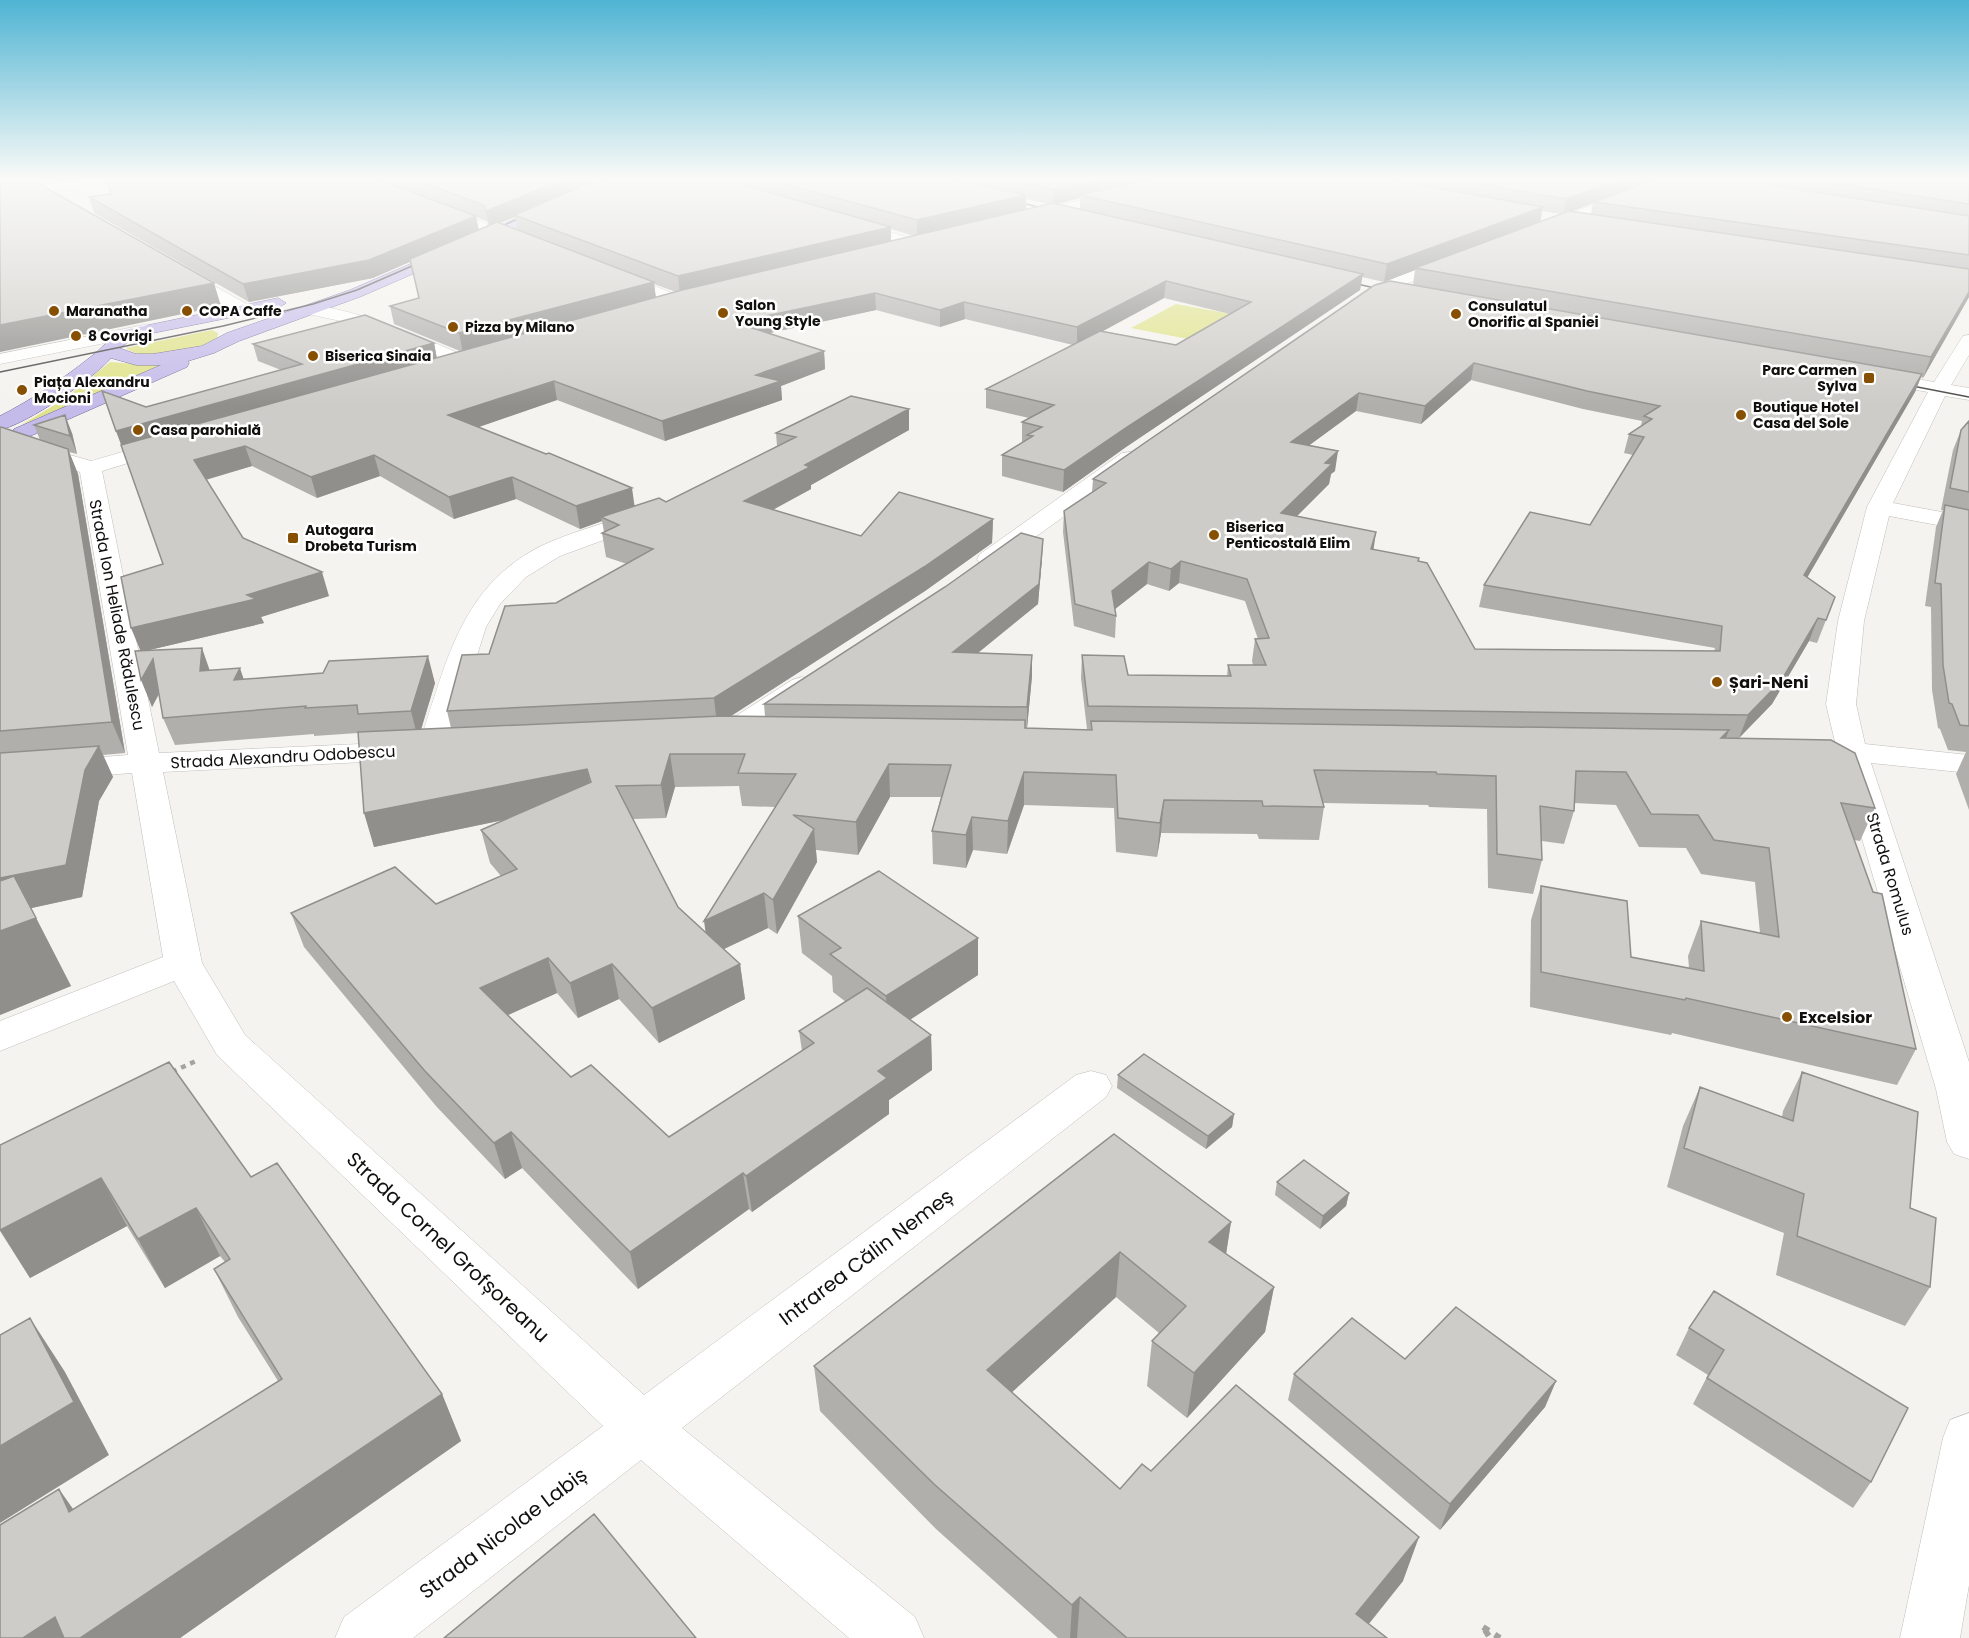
<svg xmlns="http://www.w3.org/2000/svg" width="1969" height="1638" viewBox="0 0 1969 1638" font-family="Poppins,sans-serif">
  <rect width="100%" height="100%" fill="#f5f3ef"/>
  <path fill="#e0e38a" d="M1176 304 1231 314 1188 339 1131 328Z
    M212 330 218 333 217 339C198 350 145 364 126 348Z
    M175 361 21 425 63 400 110 362 137 364Z"/>
  <g fill="none" stroke-linecap="round" stroke-linejoin="round">
    <g stroke="#c0bdba" stroke-width="1">
      <path id="minor" d="M97 177H128L122 181 0 199V191Z
        M348 177H365L486 223 488 226 481 230 476 229 350 180Z
        M1180 177H1202L1200 180 1026 221 1019 217 1021 214Z
        M1669 177H1702L1696 181 1677 183 1547 232 1542 233 1535 229 1537 226Z
        M848 220 921 241 923 244 916 248 843 227 841 224Z
        M1457 255 1465 260 1462 263 1384 292 1358 306 1350 301 1372 286Z
        M179 266 250 306 252 310 250 314H238L174 274 171 271Z
        M614 270 685 298 687 301 679 306 673 304 608 278 606 275Z
        M310 304C366 313 416 334 467 357L470 361 467 365H455L363 326 304 313 302 309Z
        M144 325 150 326 153 330 150 334 0 364V354Z
        M1969 335V355L1951 385 1969 388V400L1945 396 1893 503 1969 517V531L1889 516 1864 621 1856 704 1865 744 1969 755V773L1871 763 1969 1062V1159L1954 1154 1947 1142 1936 1089 1839 761 1798 758 1794 751 1798 744 1809 742H1835L1826 704 1838 621 1867 507 1928 392 1873 383 1866 381 1864 377 1866 373 1873 371 1934 382 1963 336Z
        M167 439 174 441 178 445 174 449 102 471 159 753 405 742 418 747C446 667 458 588 541 546 571 532 606 523 637 512L645 510 653 512 657 517 653 522 560 556 526 577 500 604 486 627 447 750 443 757 432 759 421 757 419 753 416 758 405 760 163 772 202 963 245 1035 644 1395 1076 1075 1091 1071 1106 1075 1112 1086 1106 1097 682 1428 915 1617 924 1638H849L641 1460 413 1638H335L344 1617 603 1426 217 1055 174 981 0 1051V1021L163 957 132 773 0 783V765L128 755 80 472 62 466 59 461 62 456 70 455 91 461Z
        M1130 452 1138 453 1141 458 1138 463 998 564 989 566 980 564 977 559 980 554 1122 453Z
        M802 677 812 680 816 686 812 692 736 742 725 745 714 742 710 736 714 730 792 680Z
        M1969 1413V1585L1960 1638H1900L1943 1438 1950 1420Z"/>
    </g>
    <g stroke="#6d6294" stroke-width="1">
      <path id="major" d="M628 177H647L645 180 585 199 362 296 239 341 214 353 188 361 189 363 187 367 28 437 21 439 14 437 11 433 14 429 161 365H136L111 358C92 380 28 423 0 430V416C31 400 60 381 88 359 102 349 109 337 125 330L278 298 286 303 278 308 148 334 130 341 119 348 136 354H153L202 346 227 333 350 290 575 193Z"/>
    </g>
    <path stroke="#a4a3a0" stroke-width="4.5" stroke-dasharray="5 5" stroke-linecap="butt" d="M172 1072 198 1060"/>
    <path stroke="#a4a3a0" stroke-width="6" stroke-dasharray="7 7" stroke-linecap="butt" d="M1483 1627 1500 1638
      M1485 1630 1490 1638"/>
    <use href="#minor" fill="#fff" fill-rule="evenodd"/>
    <use href="#major" fill="#c5bbea" fill-rule="evenodd"/>
    <path stroke="#4d4b4a" stroke-width="1.5" d="M1010 200 1054 211
      M491 231 529 214
      M1344 281 1388 291
      M0 372 223 326 313 304 357 290 428 259
      M1902 384 1969 397"/>
  </g>
  <path fill="#b1afac" fill-rule="evenodd" d="M107 177H1969V297L1923 378 1921 377 1915 392 1807 577 1835 597 1817 643 1809 641 1772 704 1739 738 1875 808 1860 841 1854 840 1916 1049 1897 1085 1672 1033 1671 1035 1530 1007 1531 920 1541 886 1631 957 1689 968 1688 956 1701 921 1760 933 1755 882 1701 874 1686 848 1639 847 1616 805 1574 803V811L1564 844 1542 841V860L1533 894 1488 888 1487 809 1429 807 1428 805 1323 803 1324 807 1319 840 1259 839 1257 834 1161 833 1157 857 1116 852 1114 808 1024 805 1007 854 973 850 966 868 933 864 932 831 941 797H890L858 855 816 850 817 862 777 934 768 928 724 949 740 964 745 999 659 1043 619 999 578 1018 557 993 508 1015 571 1077 669 1137 802 1051 799 1031 846 1002 833 992 832 976 802 953 798 916 978 938V975L910 1020 931 1035 932 1070 889 1100V1114L752 1212 749 1209 638 1289 522 1168 505 1179 436 1106 304 947 291 913 436 904 501 876 490 863 481 830 504 820 374 847 358 733 314 736V734L175 745 163 718 159 694 152 707 140 651 163 564 102 391 146 407 281 370 258 361 253 344 434 343 437 358 460 351 394 324 390 306 419 298 410 261 373 278 249 302 94 213 89 197 111 194ZM1080 198V209L1057 204ZM1026 199 1049 204 1026 209ZM1593 203 1591 214 1571 212 1582 207ZM1542 211 1554 213 1561 214 1540 222ZM476 217 487 221 489 226 479 230ZM515 217 517 230 500 223 509 219ZM891 229 914 236 891 241ZM1415 270 1413 285 1093 479 1092 492 1064 511 1063 532 1074 626 1115 638 1116 616 1115 609 1147 584 1169 591 1179 583 1245 601 1258 639H1255L1252 661 1253 665H1228L1227 676 1128 675 1082 655 1081 678 1087 729 1091 730 1027 728 1032 676V655L978 653 1038 604 1042 558 764 704 765 716H731L925 591 992 543 993 519 861 536 773 510 811 489V485L909 430V409L776 433 777 446 666 502 635 506 478 427 557 400 665 441 782 400 781 386 825 369 824 351 769 333 876 310 940 327 965 319 1073 345 986 389V408L1029 418 1022 422V442H1023L1002 455V476L1063 492 1126 447 1360 290 1362 277 1384 282ZM654 284 676 292 656 298ZM1164 298 1230 314 1176 345 1103 331ZM1471 380 1583 409 1642 421 1641 426 1629 434 1624 453 1633 455 1590 525 1484 585 1479 607 1715 648 1714 651 1475 649 1419 561 1373 549 1297 516 1329 484 1331 474 1335 471 1309 445 1356 411 1421 424ZM252 466 317 498 380 476 454 519 516 499 580 529 602 521 604 532 602 533 606 557 627 564 556 603 489 654 447 711 451 728 421 730 435 683 244 679 210 671 149 650 264 623 261 617 329 596 243 538 206 480ZM739 786 742 806 775 807 705 932 678 907 633 819 666 818 675 787Z
    M1969 421V810L1956 774 1966 752 1948 750 1940 729 1938 728 1932 690 1931 607 1925 606 1936 527 1943 510H1941L1953 450 1961 430Z
    M34 425 72 433 77 454 69 452 78 474 125 753 103 755 113 777 99 801 82 897 31 908 71 986 0 1015V428L40 440Z
    M1802 1072 1910 1208 1930 1287 1905 1326 1776 1275 1784 1233 1667 1187 1683 1126 1700 1087 1782 1117 1783 1111Z
    M1118 1075 1234 1114 1232 1127 1206 1149 1117 1088Z
    M1114 1134 1231 1222 1226 1254 1274 1287 1265 1332 1187 1418 1147 1386 1152 1341 1159 1333 1116 1297 1012 1392 1120 1489 1151 1471 1403 1581 1369 1624 1387 1638H1058L936 1529 820 1411 814 1366Z
    M0 1145 251 1177 442 1394 461 1441 180 1638H0L73 1509 278 1381 238 1317 214 1269 225 1262 220 1256 165 1288 127 1226 30 1278 0 1231Z
    M1277 1182 1349 1193 1346 1206 1320 1229 1275 1195Z
    M1714 1291 1871 1482 1853 1508 1693 1404 1708 1375 1676 1355 1689 1328Z
    M1405 1359 1556 1381 1545 1407 1440 1530 1288 1400 1294 1374Z"/>
  <path fill="#908f8c" d="M0 177H15L18 186 0 189Z
    M570 177H621L514 215 515 217 490 227 486 211Z
    M1108 177H1172L1080 195V198L1053 205V189Z
    M1626 177H1661L1563 215 1566 199Z
    M1026 195V211L917 237V220Z
    M1543 207 1540 223 1415 268V270L1384 282 1387 264Z
    M476 216 479 232 373 278 249 302 243 284Z
    M891 227V244L680 294 678 276Z
    M1363 274 1360 290 1126 447 1063 492 1064 470 1127 427Z
    M1166 281 1164 298 1077 345V327Z
    M654 282 656 300 463 353 459 333Z
    M214 283 221 306 0 352V325Z
    M1969 292V297L1923 378 1931 357Z
    M875 293 876 310 761 335 743 325 752 319Z
    M964 302 965 319 940 327V310Z
    M434 343 437 360 123 449 116 431Z
    M824 351 825 369 781 386 782 400 665 441 662 421 756 375Z
    M1474 363 1471 380 1421 424 1425 406Z
    M1922 374 1915 392 1796 597 1804 575Z
    M554 381 557 400 453 436 448 415Z
    M1359 393 1356 411 1288 461 1291 442Z
    M909 409V430L811 485V489L746 524 744 501 805 465Z
    M65 415 72 433 77 454 70 436Z
    M245 446 252 466 201 481 194 460Z
    M68 449 78 474 125 753 112 722Z
    M1338 451 1335 471 1331 474 1329 484 1279 534 1281 513 1325 463Z
    M374 455 380 476 317 498 311 477Z
    M512 477 516 499 454 519 449 497Z
    M632 488 635 509 601 517 602 521 580 529 576 506Z
    M993 519 992 543 925 591 717 725 714 698Z
    M1376 532 1373 553 1371 549Z
    M1043 539 1042 558 1038 604 953 673V652Z
    M1181 561 1179 583 1169 591 1171 569Z
    M1149 562 1147 584 1110 613 1112 591Z
    M322 572 329 596 261 617 264 623 141 652 131 628Z
    M1818 618 1809 641 1772 704 1739 738 1748 715Z
    M202 648 211 674 200 671Z
    M1032 655V676L1027 728V707Z
    M428 656 435 683 418 739 411 711Z
    M153 659 163 686 152 707 141 680Z
    M240 668 249 695 234 680Z
    M1729 730 1717 762 1721 738Z
    M99 746 113 777 99 801 82 897 0 915V878L85 770Z
    M670 754 675 787 666 818 661 785Z
    M889 764 890 797 858 855 856 822Z
    M587 769 594 801 374 847 364 813Z
    M1024 772V805L1007 854 1008 821Z
    M1164 800 1161 833 1157 857 1160 823Z
    M972 817 973 850 966 868V835Z
    M814 829 817 862 777 934 773 900Z
    M764 893 768 928 709 956 704 921Z
    M36 918 71 986 0 1015V931Z
    M978 938V975L888 1034 886 996Z
    M548 958 557 993 490 1023 480 988Z
    M612 964 619 999 578 1018 570 983Z
    M740 964 745 999 659 1043 652 1008Z
    M931 1035 932 1070 889 1100V1114L752 1212 746 1176 878 1071Z
    M1234 1114 1232 1127 1206 1149 1208 1136Z
    M511 1132 522 1168 505 1179 494 1143Z
    M743 1173 749 1209 638 1289 630 1252Z
    M101 1178 127 1226 30 1278 0 1230Z
    M1349 1193 1346 1206 1320 1229 1323 1216Z
    M196 1208 220 1256 165 1288 138 1239Z
    M1231 1222 1224 1267 1209 1242Z
    M1120 1252 1116 1297 987 1415V1370Z
    M1274 1287 1265 1332 1187 1418 1194 1373Z
    M30 1318 65 1372 109 1455 0 1523V1446Z
    M1556 1381 1545 1407 1440 1530 1450 1504Z
    M442 1394 461 1441 180 1638H80Z
    M59 1489 92 1536 69 1512Z
    M1419 1537 1403 1581 1357 1638 1356 1614Z
    M1080 1597 1077 1638H1070L1072 1605Z
    M55 1617 72 1638H23Z"/>
  <path fill="#ceccc8" stroke="#908f8c" stroke-width="1.5" fill-rule="evenodd" d="M27 177 214 283 0 325V180Z
    M107 177H371L476 216 369 260 243 284 89 197 111 194Z
    M407 177H570L486 211 484 205Z
    M613 177H715L891 227 678 276 514 215 583 186Z
    M760 177H943L1026 195 917 220Z
    M997 177H1108L1053 189Z
    M1161 177H1375L1543 207 1387 264 1080 195Z
    M1442 177H1626L1566 199Z
    M1662 177H1719L1969 216V255L1594 202Z
    M1793 177H1969V204Z
    M1053 203 1363 274 1127 427 1064 470 1002 455 1033 436 1027 435 1042 427 1022 422 1054 405 986 389 1100 331 1176 345 1251 302 1166 281 1077 327 964 302 940 310 875 293 752 319 760 321 743 325 824 351 756 375 781 381 662 421 554 381 448 415 546 454 549 453 632 488 576 506 512 477 449 497 374 455 311 477 245 446 194 460 243 538 322 572 247 595 256 599 131 628 121 577 163 564 121 445 682 290Z
    M1569 211 1969 269V292L1931 357 1415 268Z
    M497 222 654 282 459 333 390 306 419 298 410 259Z
    M1390 281 1922 374 1804 575 1835 597 1826 620 1818 618 1781 681 1748 715 1088 706 1082 655 1124 656 1128 675 1231 676 1228 665H1266L1255 639 1269 638 1247 579 1181 561 1171 569 1149 562 1112 591 1116 616 1075 604 1064 511 1106 483 1093 479 1146 442 1375 285ZM1474 363 1587 391 1660 406 1644 416 1652 419 1629 434 1644 437 1590 525 1530 512 1484 585 1722 626 1720 651 1475 649 1427 563 1418 561 1419 558 1371 549 1376 532 1281 513 1332 464 1325 463 1338 451 1291 442 1359 393 1425 406Z
    M365 315 434 343 116 431 102 391 146 407 302 364 253 344Z
    M851 396 909 409 805 465 810 467 744 501 861 536 899 492 993 519 924 567 714 698 447 711 462 655 489 654 505 606 556 603 653 549 602 533 619 525 601 517 659 498 666 502 796 437 776 433Z
    M65 415 70 436 34 425Z
    M1969 421V492L1950 488 1961 430Z
    M1 427 68 449 112 722 0 731V428Z
    M1945 505 1969 510V726L1960 725 1952 704 1949 703 1943 665 1941 584 1935 583Z
    M1021 533 1043 539 1039 584 953 652 1032 655 1027 707 764 704 945 587Z
    M202 648 200 671 240 668 234 680 323 673 329 661 428 656 411 711 358 714 357 705 305 708 306 706 163 718 153 659 141 680 135 651Z
    M721 716 1025 720V728L1092 730 1091 721 1729 730 1721 738 1831 740 1855 753 1875 808 1841 803 1873 892 1882 894 1916 1049 1686 998 1685 1000 1541 972V886L1627 901 1631 957 1704 971 1701 921 1779 937 1769 848 1714 840 1698 815 1651 814 1626 772 1576 771 1574 811 1540 806 1542 860 1497 854 1496 776 1437 774 1436 772 1314 770 1324 807 1263 806 1262 801 1164 800 1160 823 1118 818 1116 775 1024 772 1008 821 972 817 966 835 932 831 951 765 889 764 856 822 793 815 814 829 773 900 764 893 704 921 796 774 738 773 745 754H670L661 785 616 786 678 907 740 964 652 1008 612 964 570 983 548 958 480 988 571 1077 591 1065 669 1137 814 1043 799 1031 867 988 931 1035 878 1071 887 1078 746 1176 743 1173 630 1252 511 1132 494 1143 424 1070 291 913 395 867 436 904 517 869 481 830 591 782 587 769 364 813 358 732Z
    M99 746 85 770 66 865 0 878V753Z
    M879 871 978 938 886 996 830 954 841 948 798 916Z
    M14 876 36 918 0 931V881Z
    M1144 1054 1234 1114 1208 1136 1118 1075Z
    M169 1062 251 1177 277 1163 442 1394 80 1638H64L55 1617 23 1638H0V1525L59 1489 69 1512 282 1379 214 1269 230 1259 196 1208 138 1239 101 1178 0 1230V1145Z
    M1802 1072 1918 1112 1910 1208 1936 1218 1930 1287 1797 1236 1804 1194 1684 1148 1700 1087 1793 1121Z
    M1114 1134 1231 1222 1209 1242 1274 1287 1194 1373 1152 1341 1186 1306 1120 1252 987 1370 1120 1489 1142 1464 1151 1471 1236 1385 1419 1537 1356 1614 1387 1638H1127L1080 1597 1072 1605 935 1485 814 1366Z
    M1304 1160 1349 1193 1323 1216 1277 1182Z
    M1714 1291 1908 1408 1871 1482 1707 1378 1724 1350 1689 1328Z
    M1456 1307 1556 1381 1450 1504 1294 1374 1352 1318 1405 1359Z
    M30 1318 74 1402 0 1446V1335Z
    M594 1514 696 1638H444Z"/>
  <linearGradient id="sky" x2="0" y2="1"><stop stop-color="#4fb4d3"/><stop offset="0.44" stop-color="#fafaf8"/><stop offset="1" stop-color="#fafaf8" stop-opacity="0"/></linearGradient>
  <rect width="1969" height="406" fill="url(#sky)"/>
  <g fill="#874f01" stroke="#fff" stroke-width="2">
    <circle cx="54" cy="311" r="6"/>
    <circle cx="187" cy="311" r="6"/>
    <circle cx="723" cy="313" r="6"/>
    <circle cx="1456" cy="314" r="6"/>
    <circle cx="453" cy="327" r="6"/>
    <circle cx="76" cy="336" r="6"/>
    <circle cx="313" cy="356" r="6"/>
    <rect x="1863" y="372" width="12" height="12" rx="3"/>
    <circle cx="22" cy="390" r="6"/>
    <circle cx="1741" cy="415" r="6"/>
    <circle cx="138" cy="430" r="6"/>
    <circle cx="1214" cy="535" r="6"/>
    <rect x="287" y="532" width="12" height="12" rx="3"/>
    <circle cx="1717" cy="682" r="6"/>
    <circle cx="1787" cy="1017" r="6"/>
  </g>
  <g text-anchor="middle" dominant-baseline="central" stroke-width="5" stroke-linejoin="round" paint-order="stroke">
    <g font-size="14" font-weight="bold" fill="#11100f" stroke="#fff" text-anchor="start">
      <text x="735" y="305">Salon<tspan x="735" dy="16">Young Style</tspan></text>
      <text x="1468" y="306">Consulatul<tspan x="1468" dy="16">Onorific al Spaniei</tspan></text>
      <text x="66" y="311">Maranatha</text>
      <text x="199" y="311">COPA Caffe</text>
      <text x="465" y="327">Pizza by Milano</text>
      <text x="88" y="336">8 Covrigi</text>
      <text x="325" y="356">Biserica Sinaia</text>
      <text x="1857" y="370" text-anchor="end">Parc Carmen<tspan x="1857" dy="16">Sylva</tspan></text>
      <text x="34" y="382">Piața Alexandru<tspan x="34" dy="16">Mocioni</tspan></text>
      <text x="1753" y="407">Boutique Hotel<tspan x="1753" dy="16">Casa del Sole</tspan></text>
      <text x="150" y="430">Casa parohială</text>
      <text x="1226" y="527">Biserica<tspan x="1226" dy="16">Penticostală Elim</tspan></text>
      <text x="305" y="530">Autogara<tspan x="305" dy="16">Drobeta Turism</tspan></text>
    </g>
    <g font-size="16" fill="#11100f" stroke="#fff">
      <text transform="translate(117 615) rotate(79)">Strada Ion Heliade Rădulescu</text>
      <text transform="translate(283 757) rotate(-3)">Strada Alexandru Odobescu</text>
      <text transform="translate(1890 874) rotate(73)">Strada Romulus</text>
    </g>
    <g font-size="16" font-weight="bold" fill="#11100f" stroke="#fff" text-anchor="start">
      <text x="1729" y="682">Șari-Neni</text>
      <text x="1799" y="1017">Excelsior</text>
    </g>
    <g font-size="20" fill="#11100f" stroke="#fff">
      <text transform="translate(448 1247) rotate(43)">Strada Cornel Grofșoreanu</text>
      <text transform="translate(866 1257) rotate(-37)">Intrarea Călin Nemeș</text>
      <text transform="translate(503 1533) rotate(-37)">Strada Nicolae Labiș</text>
    </g>
  </g>
</svg>
